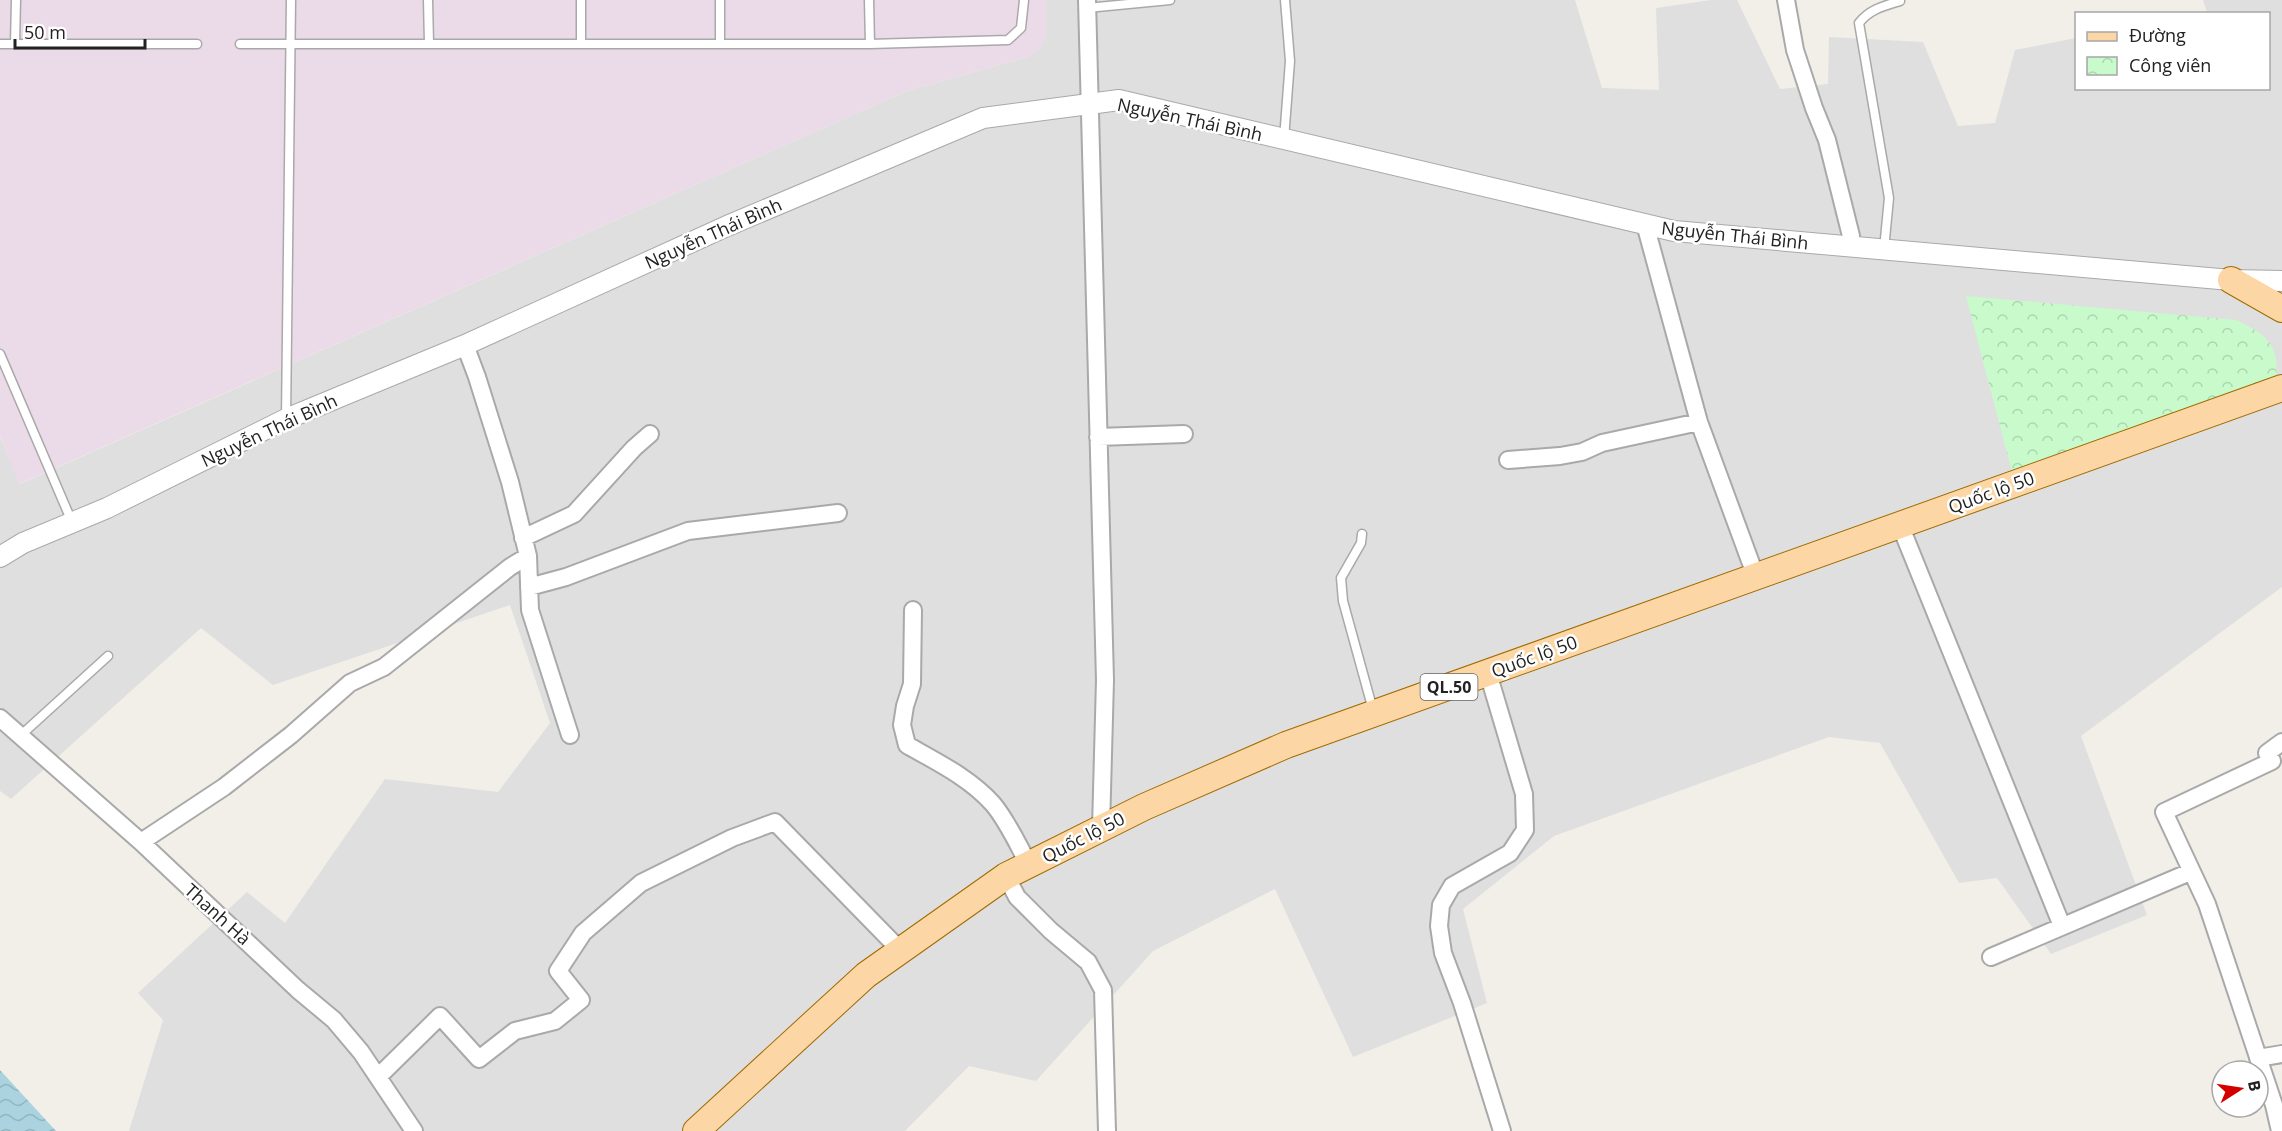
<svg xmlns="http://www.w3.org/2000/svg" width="2282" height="1131" viewBox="0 0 2282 1131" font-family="'Open Sans',sans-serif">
  <defs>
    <pattern id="park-crowns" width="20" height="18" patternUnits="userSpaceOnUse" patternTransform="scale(1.5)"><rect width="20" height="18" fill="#c8facc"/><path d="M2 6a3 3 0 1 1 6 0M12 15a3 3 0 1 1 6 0" fill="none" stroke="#acd6af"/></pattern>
    <pattern id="water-waves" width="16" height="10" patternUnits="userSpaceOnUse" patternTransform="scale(1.5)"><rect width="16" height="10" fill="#aad3df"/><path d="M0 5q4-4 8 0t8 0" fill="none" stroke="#92b5bf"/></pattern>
  </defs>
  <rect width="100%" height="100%" fill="#f2efe9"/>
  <path fill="#e0dfdf" d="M1046 0H1575L1602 88 1659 90 1656 8 1711 0H1737L1780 89 1828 84 1829 37 1923 42 1958 126 1995 123 2015 50 2076 38V88H2268V14L2199 13 2207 12 2203 0H2282V587L2081 736 2147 915 2051 954 1997 878 1959 883 1880 743 1829 737 1554 836 1463 909 1487 1003 1353 1057 1275 889 1153 951 1036 1081 969 1066 905 1131H129L163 1020 138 993 247 892 285 923 385 779 498 792 550 723 510 605 273 685 201 628 11 799 0 791V437L20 484 907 91 1030 56 1046 37Z"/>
  <path fill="#ebdbe8" d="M0 0H1046V37L1040 49 1030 56 907 91 19 484 0 436Z"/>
  <path fill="url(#park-crowns)" d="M1966 296 2236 320C2264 333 2282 345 2275 382L2012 472Z"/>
  <path fill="url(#water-waves)" d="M0 1070 56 1131H0Z"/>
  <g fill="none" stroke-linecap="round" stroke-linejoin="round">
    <g stroke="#a9a9a9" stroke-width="11">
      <path id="service" d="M428 0 429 43
        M581 0V43
        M720 0V44
        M869 0 870 44
        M1087 8 1170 0
        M0 44H197
        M15 44 16 0
        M240 44H870L1008 40 1021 28 1024 0
        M1284 139 1290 61 1285 0
        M1884 249 1889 198 1859 23C1870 9 1884 6 1900 1
        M0 354 72 522
        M286 419 291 0
        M1362 534 1361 543 1341 578 1343 601 1373 710
        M20 736 108 656"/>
    </g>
    <g stroke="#a9a9a9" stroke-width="20">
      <path id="minor" d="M1087 0 1105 680 1101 828
        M1786 0 1795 50 1814 108 1827 140 1851 236 1849 246
        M1645 224 1699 422 1756 577
        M465 345 477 377 510 482 528 556 530 610 570 735
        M1098 437 1184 434
        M1508 460 1560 456 1582 452 1602 443 1699 422
        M1900 525 2062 926
        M523 538 574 514 634 448 650 434
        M529 587 566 577 688 531 838 513
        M913 610 912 684 905 706 902 725 907 745C937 762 970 778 993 804 1008 822 1018 845 1029 865
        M1488 673 1524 794 1525 830 1510 853 1452 886 1441 905 1439 926 1443 953 1462 1003 1502 1131
        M0 718 141 842 298 990 334 1020 361 1052 414 1131
        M141 842 224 787 291 735 350 683 384 667 510 567 528 556
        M1006 876 1017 897 1051 931 1088 962 1103 990 1107 1131
        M1991 957 2190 872
        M2258 1058 2282 1054
        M378 1077 440 1016 479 1059 515 1031 555 1021 581 1000 558 971 583 933 641 883 732 838 775 822 901 951
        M2280 1131 2274 1105 2207 904 2164 812 2272 761 2267 753 2282 742"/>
    </g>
    <g stroke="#a9a9a9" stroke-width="22">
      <path id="tertiary" d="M0 557 23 543 107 508 286 419 465 345 727 226 983 118 1089 104 1119 100 1674 231 2231 280 2282 281"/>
    </g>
    <g stroke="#a06b00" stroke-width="28">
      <path id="primary" d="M2231 280 2282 309
        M696 1131 866 975 1006 876 1144 807 1286 745 2282 388"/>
    </g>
    <use href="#service" stroke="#fff" stroke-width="8"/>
    <use href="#minor" stroke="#fff" stroke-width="16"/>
    <use href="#tertiary" stroke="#fff" stroke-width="20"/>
    <use href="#primary" stroke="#fcd6a4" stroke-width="26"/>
  </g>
  <g text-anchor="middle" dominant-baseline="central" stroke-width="5" stroke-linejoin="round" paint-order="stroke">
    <rect fill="#fff" stroke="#646464" stroke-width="1.5" x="1420.5" y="674" width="57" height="26" rx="4.5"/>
    <g font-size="16" font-weight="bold" fill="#222">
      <text x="1449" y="687">QL.50</text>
    </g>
    <g font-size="18" fill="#222" stroke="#fff">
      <text transform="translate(1190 119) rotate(12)">Nguyễn Thái Bình</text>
      <text transform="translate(713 233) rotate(-24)">Nguyễn Thái Bình</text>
      <text transform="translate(1735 235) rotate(6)">Nguyễn Thái Bình</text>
      <text transform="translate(269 430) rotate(-25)">Nguyễn Thái Bình</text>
      <text transform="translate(1991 492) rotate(-20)">Quốc lộ 50</text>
      <text transform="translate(1534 656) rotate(-20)">Quốc lộ 50</text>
      <text transform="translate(1083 837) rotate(-27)">Quốc lộ 50</text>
      <text transform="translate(218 914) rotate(42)">Thanh Hà</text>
    </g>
  </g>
  <rect x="2075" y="12" width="195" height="78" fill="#ffffff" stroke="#a7a7a7" stroke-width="1.5"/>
  <rect x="2087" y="32" width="30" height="9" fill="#fcd6a4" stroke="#a7a7a7" stroke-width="1.5"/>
  <text x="2129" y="42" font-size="18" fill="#222222">Đường</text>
  <rect x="2087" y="57" width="30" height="18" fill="url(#park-crowns)" stroke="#a7a7a7" stroke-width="1.5"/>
  <text x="2129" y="72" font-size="18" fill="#222222">Công viên</text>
  <g transform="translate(2240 1089) rotate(78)"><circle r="28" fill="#ffffff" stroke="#a7a7a7" stroke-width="1.5"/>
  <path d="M0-4.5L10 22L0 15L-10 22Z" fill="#d40000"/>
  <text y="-9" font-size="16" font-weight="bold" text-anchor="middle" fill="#222222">B</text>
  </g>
  <path d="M15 39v9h130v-9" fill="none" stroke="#222222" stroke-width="3"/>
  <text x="24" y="39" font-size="18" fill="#222222" stroke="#ffffff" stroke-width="4.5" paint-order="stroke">50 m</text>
</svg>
